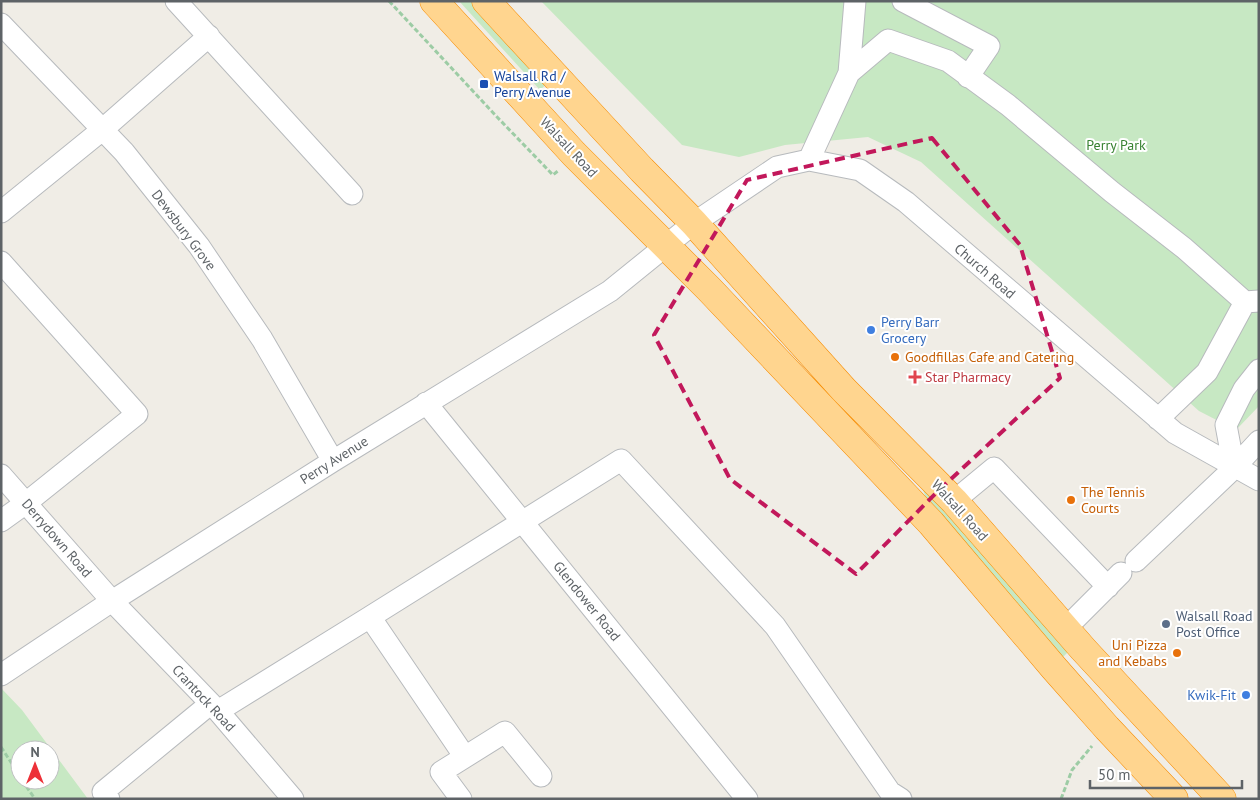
<svg xmlns="http://www.w3.org/2000/svg" width="1260" height="800" viewBox="0 0 1260 800" font-family="'PT Sans',sans-serif">
  <rect width="100%" height="100%" fill="#f0ede6"/>
  <path fill="#c7e8c3" fill-rule="evenodd" d="M459 1H474L550 81 540 90Z
    M541 1H1259V406L1236 430 1199 411 921 162 868 137 785 145 739 157 682 145Z
    M918 478 1069 651 1062 658 927 500Z
    M1 688 22 710 88 799H1ZM20 750H50V780H20Z"/>
  <g fill="none" stroke-linecap="round" stroke-linejoin="round">
    <g stroke="#b7babd" stroke-width="23">
      <path id="minor" d="M176 1 352 194
        M903 1 989 46 968 77
        M1 24 124 152 199 246 262 339 333 461
        M849 73 888 40 948 61 1008 105 1112 192 1184 248 1245 302 1259 301
        M809 160 849 73 855 1
        M1 212 102 130 209 36
        M1 262 137 414 26 503 1 521
        M426 403 747 799
        M1158 419 1207 372 1245 302
        M1234 468 1226 425 1244 389 1259 370
        M1 475 112 601 218 711 293 799
        M954 501 994 468 1108 587
        M1136 561 1234 468 1259 441
        M370 617 621 460 775 626 890 792 901 799
        M1065 629 1121 573
        M1 675 112 601 333 461 610 291 694 223 777 167 809 160 860 170 906 202 1175 433 1259 480
        M218 711 370 617 465 757
        M109 799 103 792 210 704
        M461 799 441 772 505 732 541 776"/>
    </g>
    <g stroke="#f78c00" stroke-width="29">
      <path id="highway" d="M434 1 574 154 709 289 931 523 1054 668 1107 728 1174 799
        M486 1 642 170 694 223 844 390 954 501 1083 649 1222 799"/>
    </g>
    <path stroke="#9dcca5" stroke-width="3" stroke-dasharray="5 2.5" stroke-linecap="butt" d="M389 1 498 118 553 175 559 170
      M1 747 20 776
      M22 780 35 799
      M1061 799 1072 770 1092 746"/>
    <use href="#minor" stroke="#fff" stroke-width="21"/>
    <use href="#highway" stroke="#ffd58f" stroke-width="28"/>
  </g>
  <path fill="none" stroke="#c2185b" stroke-width="4" stroke-dasharray="10 6" stroke-linejoin="round" d="M932 138 1020 245 1060 378 938 491 856 574 730 479 654 335 747 180Z"/>
  <rect fill="#1a4fb4" stroke="#fff" stroke-width="2" x="479" y="79" width="10" height="10" rx="2.5"/>
  <g fill="#3f7fe0" stroke="#fff" stroke-width="2">
    <circle cx="871" cy="330" r="5"/>
    <circle cx="1246" cy="695" r="5"/>
  </g>
  <g fill="#e8710a" stroke="#fff" stroke-width="2">
    <circle cx="895" cy="357" r="5"/>
    <circle cx="1071" cy="500" r="5"/>
    <circle cx="1177" cy="653" r="5"/>
  </g>
  <path fill="#e0444e" stroke="#fff" stroke-width="2" d="M912.5 369.5h5v5h5v5h-5v5h-5v-5h-5v-5h5z"/>
  <circle fill="#5c6f8a" stroke="#fff" stroke-width="2" cx="1166" cy="624" r="5"/>
  <g text-anchor="middle" dominant-baseline="central" stroke-width="4" stroke-linejoin="round" paint-order="stroke">
    <g font-size="14" fill="#164399" stroke="#fff" text-anchor="start">
      <text x="494" y="76">Walsall Rd /<tspan x="494" dy="16">Perry Avenue</tspan></text>
    </g>
    <g font-size="14" fill="#388232" stroke="#fff">
      <text x="1116" y="145">Perry Park</text>
    </g>
    <g font-size="14" fill="#5e6367" stroke="#fff">
      <text transform="translate(569 147) rotate(47)">Walsall Road</text>
      <text transform="translate(184 230) rotate(53)">Dewsbury Grove</text>
      <text transform="translate(985 271) rotate(41)">Church Road</text>
      <text transform="translate(334 460) rotate(-32)">Perry Avenue</text>
      <text transform="translate(960 510) rotate(48)">Walsall Road</text>
      <text transform="translate(57 538) rotate(49)">Derrydown Road</text>
      <text transform="translate(587 601) rotate(51)">Glendower Road</text>
      <text transform="translate(204 698) rotate(47)">Crantock Road</text>
    </g>
    <g font-size="14" fill="#366cbe" stroke="#fff" text-anchor="start">
      <text x="881" y="322">Perry Barr<tspan x="881" dy="16">Grocery</tspan></text>
      <text x="1236" y="695" text-anchor="end">Kwik-Fit</text>
    </g>
    <g font-size="14" fill="#c56008" stroke="#fff" text-anchor="start">
      <text x="905" y="357">Goodfillas Cafe and Catering</text>
      <text x="1081" y="492">The Tennis<tspan x="1081" dy="16">Courts</tspan></text>
      <text x="1167" y="645" text-anchor="end">Uni Pizza<tspan x="1167" dy="16">and Kebabs</tspan></text>
    </g>
    <g font-size="14" fill="#be3a42" stroke="#fff" text-anchor="start">
      <text x="925" y="377">Star Pharmacy</text>
    </g>
    <g font-size="14" fill="#4e5e75" stroke="#fff" text-anchor="start">
      <text x="1176" y="616">Walsall Road<tspan x="1176" dy="16">Post Office</tspan></text>
    </g>
  </g>
  <rect width="1260" height="800" fill="none" stroke="#5e6367" stroke-width="5"/>
  <g transform="translate(35 765)"><circle r="24" fill="#ffffff" stroke="#bfc1c2"/>
  <path d="M0-4L9 19L0 12L-9 19Z" fill="#ed3038"/>
  <text y="-8" font-size="14" font-weight="bold" text-anchor="middle" fill="#5e6367">N</text>
  </g>
  <path d="M1090 780v8h152v-8" fill="none" stroke="#5e6367" stroke-width="2.5"/>
  <text x="1098" y="780" font-size="15" fill="#5e6367" stroke="#ffffff" stroke-width="4" paint-order="stroke">50 m</text>
</svg>
